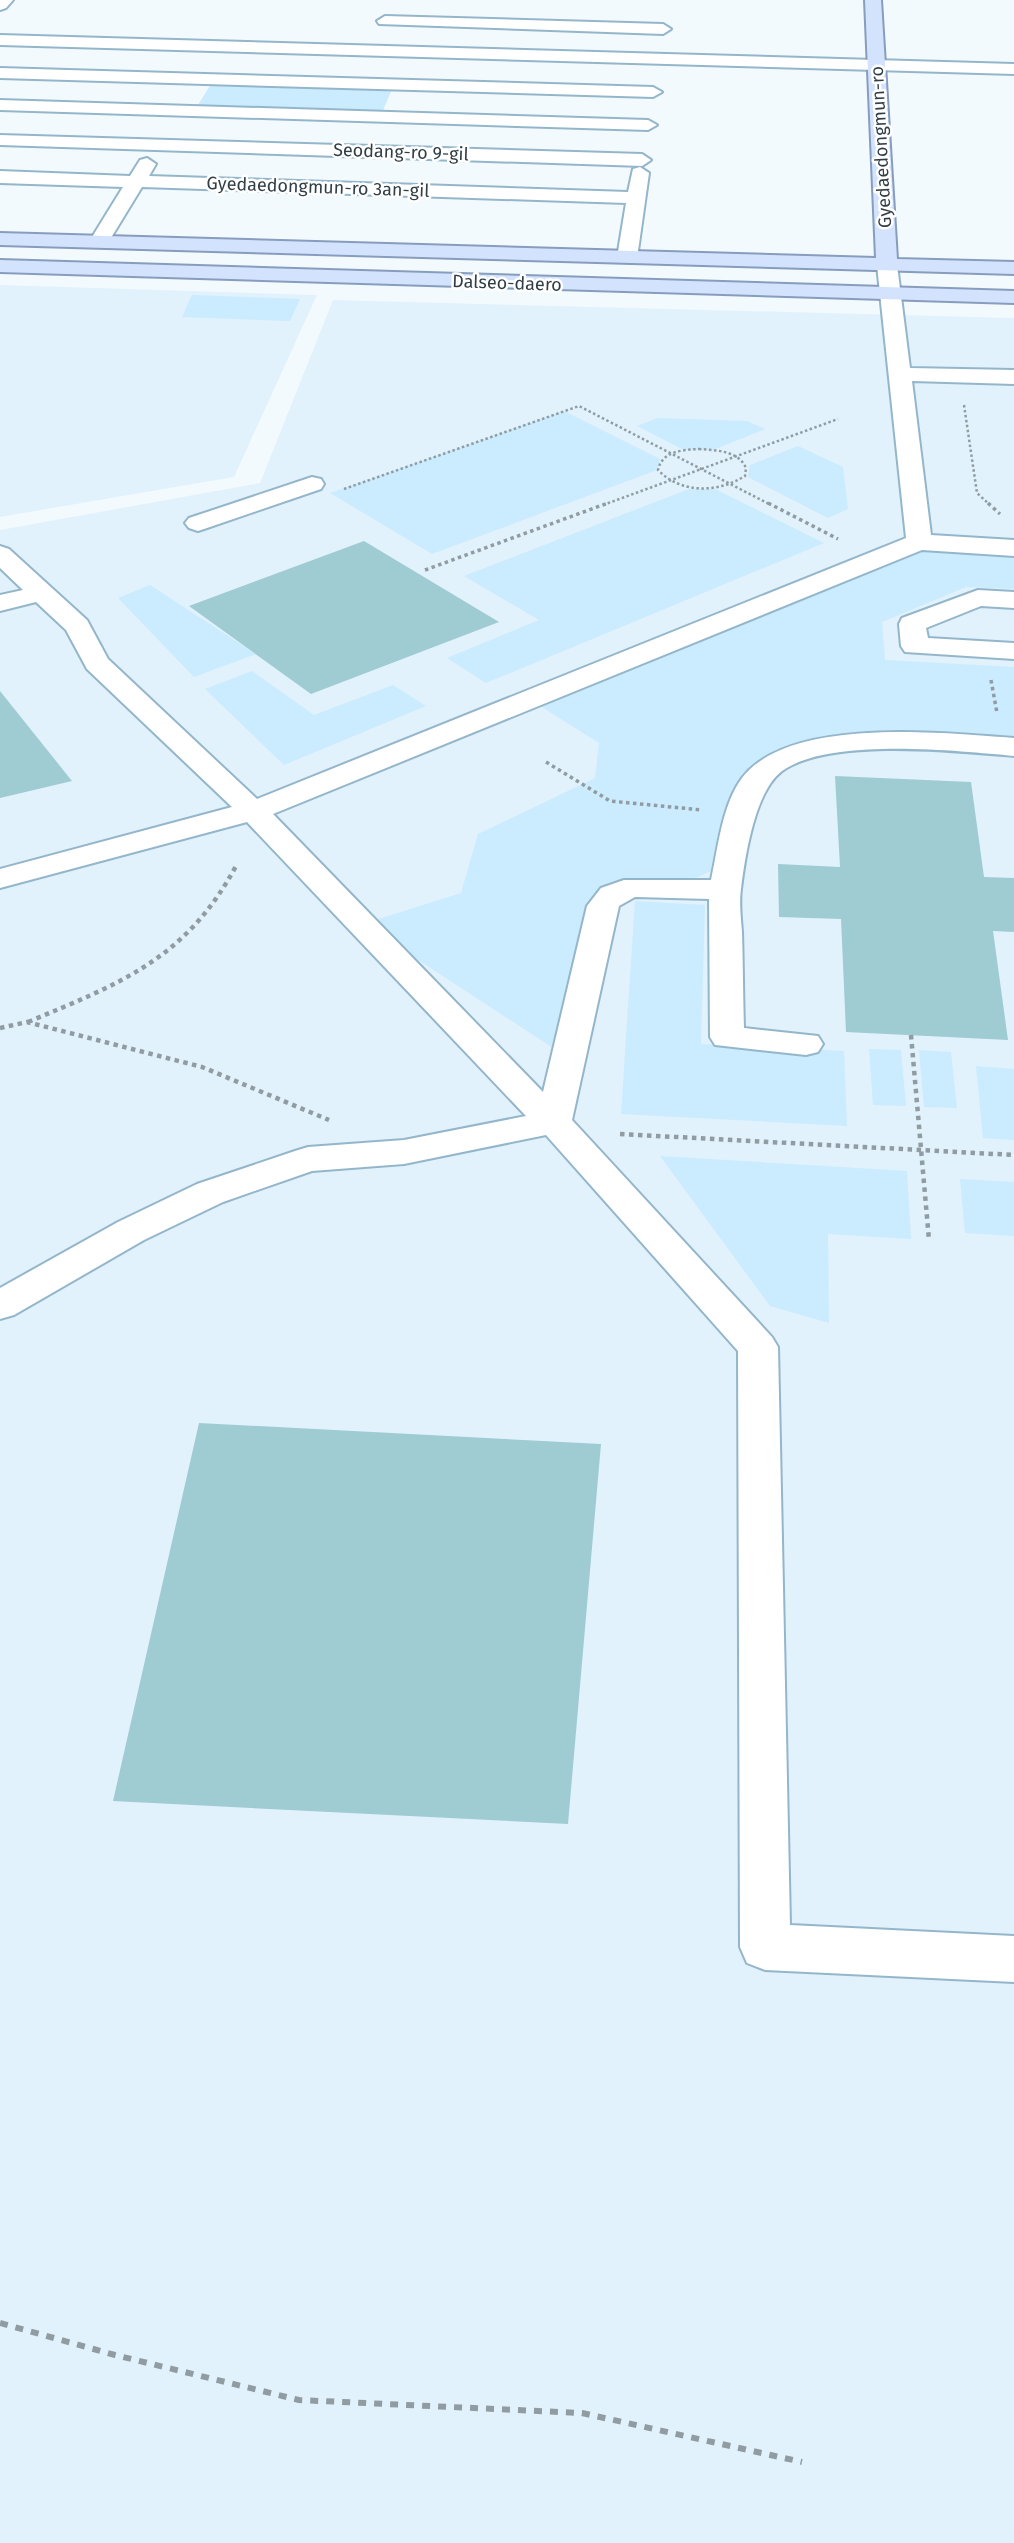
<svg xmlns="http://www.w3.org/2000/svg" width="1014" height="2543" viewBox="0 0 1014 2543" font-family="'Fira Sans',sans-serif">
  <rect width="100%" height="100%" fill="#f3fafe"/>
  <path fill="#e1f2fc" d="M0 285 317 295 234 477 0 517Z
    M333 300 1014 318V2543H0V530L260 483Z"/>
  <path fill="#cbebff" d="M213 81 393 87 381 115 196 108Z
    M192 295 300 299 290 321 182 317Z
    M564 411 660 459 657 470 432 554 330 493Z
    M658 418 747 421 765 429 713 450H684L637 426Z
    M798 446 843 467 848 509 828 518 748 477 750 465Z
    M689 489H715L824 543 486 683 447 658 539 620 464 576Z
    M919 542 1014 548V589L966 587 882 622 885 660 1014 667V738L876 731 760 759 740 776 725 865 698 877 641 889 616 906 576 1063 363 924 461 893 478 834 595 778 599 743 529 699Z
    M150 585 256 654 194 677 118 598Z
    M252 671 314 715 393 685 426 706 284 765 205 689Z
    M635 901 705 905 701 1044 844 1051 847 1126 621 1114Z
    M869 1049 901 1050 906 1106 873 1105Z
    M919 1050 951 1052 957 1108 924 1107Z
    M976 1066 1014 1069V1140L983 1138Z
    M660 1156 907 1171 911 1239 828 1234 829 1323 770 1306Z
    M960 1179 1014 1182V1236L965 1233Z"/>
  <path fill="#9fcbd2" d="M364 541 499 622 311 694 189 606Z
    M0 691 72 781 0 798Z
    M835 776 971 782 984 877 1014 878V932L993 931 1008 1040 846 1032 841 919 779 917 778 864 840 867Z
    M199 1423 601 1444 568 1824 113 1801Z"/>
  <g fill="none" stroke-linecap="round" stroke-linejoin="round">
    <g stroke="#94b6cb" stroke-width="4">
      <path id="minor" d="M0 0H13L6 8 0 10Z
        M385 16 663 24 671 29 663 34 379 24 377 21Z
        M0 35 1014 64V74L0 45Z
        M0 68 653 87 662 92 653 97 0 78Z
        M0 100 648 120 657 125 648 130 0 110Z
        M0 135 642 154 651 160 642 166 0 145Z
        M147 158 156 164 149 176 628 192 633 169 640 167 649 173 637 258 634 262H620L617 258 626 203 142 187 106 246H92L89 242 123 187 0 183V171L130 176 140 160Z
        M887 259 894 261 897 265 910 368 1014 370V384L912 381 931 535 1014 540V556L922 550 273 814 543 1092 587 906 601 888 624 880H711C718 848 722 805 742 778 789 716 944 733 1014 738V756C957 751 830 737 782 771 755 791 745 856 741 889 739 903 741 918 742 932 743 964 743 996 744 1028L818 1036 823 1044 818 1052 806 1055 715 1045 710 1037 709 899 635 897 619 906 572 1120 772 1337 778 1347 790 1925 1014 1936V1982L765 1970 747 1963 740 1947 738 1351 546 1135 404 1164 312 1171 223 1202 144 1240 14 1315 0 1319V1288L118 1222 197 1184 295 1151 308 1147 404 1140 526 1116 247 822 0 888V869L232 807 87 669 66 630 36 602 0 611V595L23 590 0 568V546L9 549 87 620 108 659 257 799 906 538 877 265 880 261Z
        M312 477 321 479 324 484 321 489 207 528 198 531 189 528 185 523 189 518Z
        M978 590 1014 592V608L981 606 926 628 928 638 1014 643V659L905 652 901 646 899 624 902 618Z"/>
    </g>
    <g stroke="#879dbe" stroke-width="4">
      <path id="major" d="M865 0H881L897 259 1014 262V274L0 245V233L876 258Z
        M0 260 1014 291V303L0 272Z"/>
    </g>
    <path stroke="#919ca2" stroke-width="2.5" stroke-dasharray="2.5 2.5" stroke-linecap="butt" d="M964 405 977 493 990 505
      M699 449C716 450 739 451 746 468L745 476C718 493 681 494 658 470 662 451 682 450 699 449Z
      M344 489 579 406 771 505
      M603 505 838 419"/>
    <path stroke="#919ca2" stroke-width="3.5" stroke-dasharray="3.5 3.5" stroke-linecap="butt" d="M768 503 838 539
      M988 503 1000 514
      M425 570 608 503
      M991 680 997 713
      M546 762 610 801 702 810"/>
    <path stroke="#919ca2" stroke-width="4.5" stroke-dasharray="4.5 4.5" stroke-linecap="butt" d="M28 1022C121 983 186 959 236 866
      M0 1028 27 1022 202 1067 329 1120
      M911 1035 929 1240
      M620 1134 1014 1155"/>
    <path stroke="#919ca2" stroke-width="6" stroke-dasharray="8 8" stroke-linecap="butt" d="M0 2323 115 2355 299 2400 582 2413 802 2462"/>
    <use href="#minor" fill="#fff" fill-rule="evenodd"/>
    <use href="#major" fill="#d3e3fe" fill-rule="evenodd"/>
  </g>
  <g text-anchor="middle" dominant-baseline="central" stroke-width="5" stroke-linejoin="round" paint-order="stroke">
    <g font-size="18" fill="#303e46" stroke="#fff">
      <text transform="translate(881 147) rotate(-93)">Gyedaedongmun-ro</text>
      <text transform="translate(401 152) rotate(2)">Seodang-ro 9-gil</text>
      <text transform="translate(318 187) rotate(2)">Gyedaedongmun-ro 3an-gil</text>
      <text transform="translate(507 283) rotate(2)">Dalseo-daero</text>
    </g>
  </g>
</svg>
